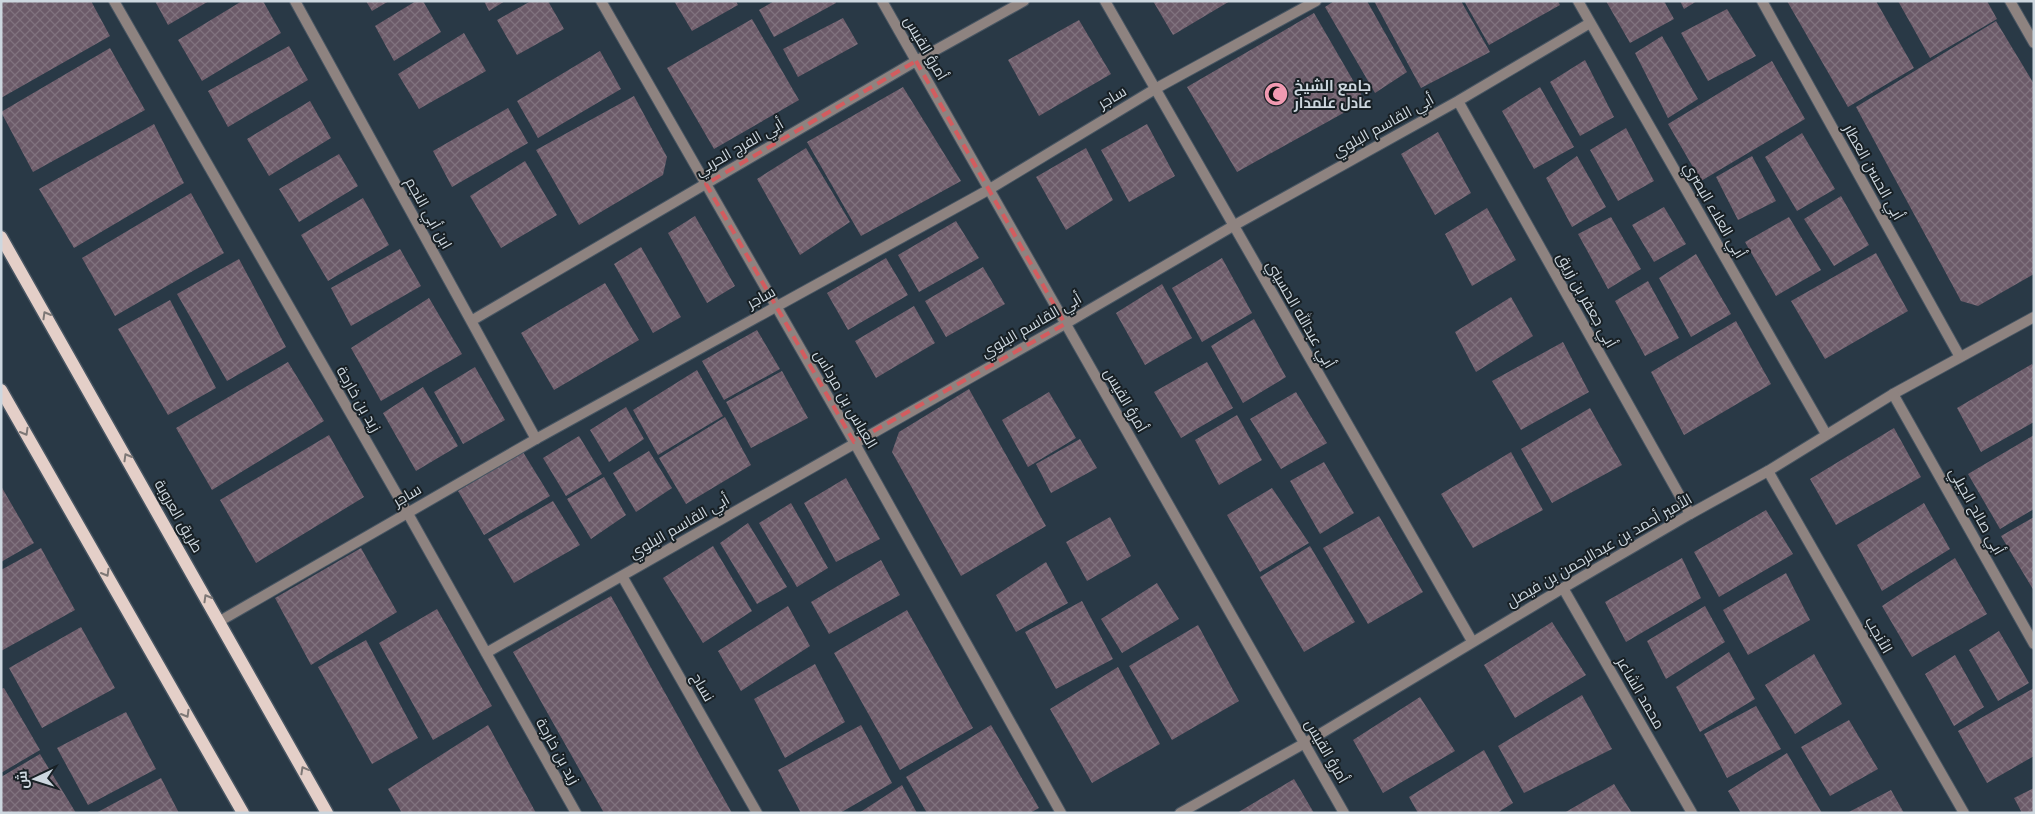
<svg xmlns="http://www.w3.org/2000/svg" width="2035" height="814" viewBox="0 0 2035 814" font-family="Lora,Cairo,serif">
  <defs>
    <pattern id="building-cross-hatch" width="8" height="8" patternUnits="userSpaceOnUse" patternTransform="scale(1.25)"><rect width="8" height="8" fill="#6c5b69"/><path d="M0 0l8 8M0 8l8-8" fill="none" stroke="#80727e"/></pattern>
  </defs>
  <rect width="100%" height="100%" fill="#293946"/>
  <path fill="url(#building-cross-hatch)" d="M3 1H91L110 36 1 98V2Z
    M155 1H209L168 25Z
    M242 1H263L281 33 202 81 178 40Z
    M366 1H389L372 11Z
    M416 1H423L441 32 394 61 375 26Z
    M484 1H505L489 11Z
    M531 1H548L564 29 517 55 497 20Z
    M674 1H736L738 5 692 31Z
    M774 1H835L836 3 774 37 759 10Z
    M1153 1H1230L1173 35Z
    M1334 1H1367L1407 72 1375 93 1325 7Z
    M1374 1H1461L1490 52 1421 88Z
    M1464 1H1558L1560 5 1489 45Z
    M1606 1H1664L1674 19 1630 43Z
    M1680 1H1697L1684 9Z
    M1787 1H1876L1914 68 1848 107Z
    M1898 1H1987L1997 19 1930 58Z
    M1727 9 1756 56 1708 81 1681 33Z
    M1314 13 1365 101 1237 172 1187 87Z
    M843 18 858 44 798 77 783 49Z
    M752 19 799 100 714 149 667 68Z
    M1079 20 1111 74 1039 116 1008 60Z
    M1996 21 2034 84V274L1978 306 1961 301 1856 107Z
    M464 33 486 71 419 109 398 74Z
    M1662 36 1698 99 1668 118 1635 53Z
    M289 46 308 80 228 127 208 91Z
    M110 48 145 110 33 172 1 112Z
    M600 51 621 89 538 138 517 101Z
    M1585 60 1614 117 1580 136 1550 82Z
    M1772 61 1805 119 1701 181 1668 124Z
    M903 87 961 181 861 236 807 142Z
    M1540 87 1574 147 1534 169 1502 111Z
    M634 96 667 157 663 175 579 225 536 150Z
    M310 101 331 138 269 176 247 139Z
    M508 108 528 143 452 187 433 151Z
    M154 124 184 183 74 248 39 189Z
    M1147 124 1175 176 1129 202 1101 150Z
    M1626 128 1654 181 1618 201 1590 150Z
    M1438 132 1471 193 1435 215 1401 154Z
    M1802 133 1835 189 1797 211 1765 157Z
    M806 148 850 222 800 255 757 179Z
    M1086 148 1113 200 1066 230 1036 177Z
    M339 154 358 186 299 222 279 189Z
    M1577 156 1606 207 1572 227 1546 178Z
    M1752 156 1776 201 1738 220 1716 177Z
    M525 161 557 215 501 248 470 196Z
    M191 193 224 253 115 316 82 258Z
    M1841 196 1869 245 1834 266 1804 219Z
    M363 198 389 245 328 281 301 235Z
    M1664 207 1686 244 1654 262 1632 225Z
    M1487 208 1516 260 1472 286 1445 234Z
    M695 216 735 286 707 303 668 233Z
    M1611 217 1641 269 1608 289 1578 234Z
    M1789 217 1821 270 1776 296 1745 242Z
    M956 221 979 258 919 292 898 255Z
    M641 247 681 317 653 333 614 264Z
    M400 249 421 286 351 326 331 288Z
    M1876 253 1908 311 1825 359 1791 301Z
    M1696 254 1731 314 1691 337 1659 278Z
    M886 258 908 295 848 330 827 293Z
    M1222 258 1252 313 1202 342 1172 288Z
    M239 259 286 347 227 381 177 294Z
    M983 267 1005 304 946 337 925 301Z
    M1648 281 1679 338 1645 356 1615 301Z
    M605 283 639 340 554 390 521 333Z
    M1162 284 1192 338 1145 365 1116 313Z
    M1511 297 1533 336 1476 372 1455 332Z
    M429 298 462 354 381 401 351 348Z
    M170 300 216 388 168 415 118 329Z
    M914 306 935 343 876 378 855 341Z
    M1254 319 1286 377 1243 403 1211 346Z
    M1736 321 1771 384 1684 435 1651 372Z
    M757 330 780 369 724 400 702 361Z
    M1563 342 1589 392 1521 430 1492 381Z
    M288 362 324 421 212 490 176 428Z
    M1207 362 1233 408 1181 438 1154 392Z
    M2032 364 2034 367V422L1981 452 1957 408Z
    M475 367 505 420 463 444 434 392Z
    M697 370 723 416 658 455 633 410Z
    M782 371 808 418 751 448 726 402Z
    M423 387 458 446 416 471 383 413Z
    M969 389 1046 526 961 576 892 452 899 432Z
    M1049 392 1076 438 1028 467 1002 420Z
    M1296 392 1327 443 1281 469 1250 419Z
    M626 407 644 439 609 462 590 430Z
    M1590 408 1622 465 1552 503 1521 449Z
    M1237 415 1262 460 1219 485 1195 440Z
    M725 417 751 465 686 504 659 458Z
    M1894 428 1921 477 1836 525 1810 479Z
    M329 435 364 497 256 563 220 500Z
    M2034 435V509L2000 529 1968 474Z
    M579 436 602 474 566 496 543 458Z
    M1080 439 1097 468 1051 493 1036 464Z
    M649 451 672 488 636 512 613 473Z
    M523 452 550 496 484 535 458 491Z
    M1511 452 1543 510 1473 548 1441 494Z
    M1324 462 1354 513 1320 534 1290 481Z
    M604 477 626 515 591 539 567 499Z
    M846 478 880 539 836 562 804 503Z
    M1 486 34 543 1 562Z
    M1272 488 1309 543 1260 572 1227 515Z
    M553 501 580 545 514 583 488 539Z
    M791 503 828 568 797 587 759 523Z
    M1924 503 1950 549 1882 591 1857 545Z
    M1766 510 1793 554 1719 597 1694 552Z
    M1379 516 1423 592 1368 624 1323 548Z
    M1110 517 1131 556 1087 581 1066 542Z
    M2034 517V591L2001 536Z
    M748 523 787 587 757 604 720 543Z
    M713 546 752 611 703 643 663 578Z
    M1310 546 1355 622 1304 652 1260 577Z
    M41 548 75 610 1 651V570Z
    M361 548 397 612 311 665 275 598Z
    M1682 558 1701 598 1626 642 1605 602Z
    M1955 558 1987 614 1912 657 1882 606Z
    M881 560 900 595 829 634 811 602Z
    M1046 562 1068 603 1016 632 996 595Z
    M1786 573 1810 620 1748 655 1723 610Z
    M1157 583 1179 619 1122 653 1101 619Z
    M611 596 732 813H604L513 652Z
    M1082 601 1113 659 1056 689 1025 632Z
    M788 606 810 646 741 691 718 651Z
    M1705 606 1725 642 1666 679 1647 641Z
    M437 609 492 706 433 740 379 643Z
    M907 610 973 728 900 770 834 653Z
    M1552 622 1586 675 1515 718 1484 665Z
    M1198 625 1239 701 1172 740 1129 666Z
    M81 627 115 688 42 728 9 668Z
    M1999 631 2029 683 1998 701 1969 650Z
    M366 640 418 738 372 764 318 667Z
    M1729 652 1755 699 1700 732 1676 687Z
    M1814 654 1842 704 1795 734 1765 685Z
    M1955 655 1984 707 1954 726 1925 674Z
    M815 664 845 722 785 758 754 699Z
    M1118 667 1160 744 1092 783 1050 709Z
    M4 688 40 750 1 773V689Z
    M2034 688V756L1987 783 1958 731Z
    M1582 695 1612 749 1524 793 1498 746Z
    M1420 697 1455 751 1383 793 1353 740Z
    M1756 706 1781 749 1727 778 1704 734Z
    M126 712 156 769 88 805 57 748Z
    M1849 720 1878 769 1830 796 1801 747Z
    M488 725 536 813H402L388 789Z
    M861 725 892 783 840 813H801L778 770Z
    M991 725 1039 808 1030 813H927L906 777Z
    M1484 750 1513 803 1497 813H1418L1409 797Z
    M1787 753 1822 813H1741L1728 791Z
    M40 754 76 813H1V777Z
    M161 778 179 813H96Z
    M1294 779 1314 813H1237Z
    M1614 784 1632 813H1564Z
    M902 785 917 813H859Z
    M2034 788V813H2022L2014 798Z
    M1891 790 1904 813H1847Z"/>
  <g fill="none" stroke-linecap="round" stroke-linejoin="round">
    <g stroke="#475562" stroke-width="12">
      <path id="lane" d="M220 621 536 439 988 190 1155 89 1316 1
        M1180 813 1305 743 1563 588 1690 514 1768 471 1893 394 2034 317"/>
    </g>
    <g stroke="#475562" stroke-width="12">
      <path id="street" d="M114 1 407 512 576 813
        M295 1 536 439
        M601 1 854 442 1061 813
        M882 1 1344 813
        M1105 1 1472 641
        M1578 1 1826 434
        M1762 1 1960 357
        M2010 1 2034 43
        M1458 101 1690 514
        M471 321 916 61 1024 1
        M1893 394 2034 644
        M1768 471 1964 813
        M622 576 757 813
        M1563 588 1692 813
        M486 653 1065 324 1233 226 1458 101 1590 23"/>
    </g>
    <g stroke="#475562" stroke-width="15">
      <path id="primary" d="M1 237 327 813
        M1 390 243 813"/>
    </g>
    <use href="#lane" stroke="#8e8380" stroke-width="10"/>
    <use href="#street" stroke="#8e8380" stroke-width="10"/>
    <use href="#primary" stroke="#e4cfc8" stroke-width="12"/>
  </g>
  <defs><path id="oneway-chevron" d="M-2-3.5L2.5 0L-2 3.5" fill="none" stroke-width="1.6" stroke-linecap="round" stroke-linejoin="round" transform="scale(1.25)"/></defs>
  <g stroke="#7e7876">
    <use href="#oneway-chevron" transform="translate(46 315) rotate(-120)"/>
    <use href="#oneway-chevron" transform="translate(25 432) rotate(60)"/>
    <use href="#oneway-chevron" transform="translate(127 457) rotate(-120)"/>
    <use href="#oneway-chevron" transform="translate(106 573) rotate(60)"/>
    <use href="#oneway-chevron" transform="translate(207 598) rotate(-120)"/>
    <use href="#oneway-chevron" transform="translate(186 714) rotate(60)"/>
    <use href="#oneway-chevron" transform="translate(304 770) rotate(-119)"/>
  </g>
  <path fill="none" stroke="#d35c5f" stroke-width="4" stroke-dasharray="10 6" stroke-linejoin="round" d="M916 61 1065 324 854 442 706 184Z"/>
  <defs>
    <g id="mosque-disc" transform="scale(1.25)"><circle r="9.5" fill="#f19ab1" stroke="#182025"/><path d="M3.5-4.9A6 6 0 1 0 3.5 4.9A5 5 0 1 1 3.5-4.9Z" fill="#111"/></g>
  </defs>
  <g fill-rule="evenodd">
    <use href="#mosque-disc" x="1276" y="94"/>
  </g>
  <g text-anchor="middle" dominant-baseline="central" stroke-width="4" stroke-linejoin="round" paint-order="stroke">
    <g font-size="15" fill="#cdd7df" stroke="#182025">
      <text transform="translate(926 48) rotate(60)">أمرؤ القيس</text>
      <text transform="translate(1112 97) rotate(-31)">ساجر</text>
      <text transform="translate(1383 125) rotate(-29)">أبي القاسم البلوي</text>
      <text transform="translate(739 147) rotate(-30)">أبي الفرج الحربي</text>
      <text transform="translate(1874 172) rotate(61)">أبي الحسن العطار</text>
      <text transform="translate(1715 210) rotate(60)">أبي العلاء البصري</text>
      <text transform="translate(429 213) rotate(61)">ابن أبي النجم</text>
      <text transform="translate(761 297) rotate(-29)">ساجر</text>
      <text transform="translate(1587 300) rotate(61)">أبي جعفر بن زريق</text>
      <text transform="translate(1301 314) rotate(60)">أبي عبدالله الحسيني</text>
      <text transform="translate(1031 325) rotate(-30)">أبي القاسم البلوي</text>
      <text transform="translate(359 399) rotate(60)">زيد بن خارجة</text>
      <text transform="translate(846 399) rotate(60)">العباس بن مرداس</text>
      <text transform="translate(1126 400) rotate(60)">أمرؤ القيس</text>
      <text transform="translate(407 495) rotate(-30)">ساجر</text>
      <text transform="translate(1977 511) rotate(61)">أبي صالح الجيلي</text>
      <text transform="translate(179 516) rotate(60)">طريق العروبة</text>
      <text transform="translate(679 526) rotate(-30)">أبي القاسم البلوي</text>
      <text transform="translate(1599 550) rotate(-30)">الأمير أحمد بن عبدالرحمن بن فيصل</text>
      <text transform="translate(1879 635) rotate(60)">الأنجب</text>
      <text transform="translate(703 687) rotate(60)">نساح</text>
      <text transform="translate(1641 693) rotate(60)">محمد الشاعر</text>
      <text transform="translate(558 751) rotate(61)">زيد بن خارجة</text>
      <text transform="translate(1327 751) rotate(60)">أمرؤ القيس</text>
    </g>
    <g font-size="15" font-weight="bold" fill="#cdd7df" stroke="#182025" text-anchor="start">
      <text x="1294" y="85">جامع الشيخ<tspan x="1294" dy="17">عادل علمدار</tspan></text>
    </g>
  </g>
  <rect width="2035" height="814" fill="none" stroke="#cdd7df" stroke-width="5"/>
  <g transform="translate(35 779) rotate(266)" stroke="#182025" stroke-width="4" paint-order="stroke">
  <path d="M0-4L9 19L0 12L-9 19Z" fill="#cdd7df"/>
  <text y="-8" font-size="14" font-weight="bold" text-anchor="middle" fill="#cdd7df">ش</text>
  </g>
</svg>
